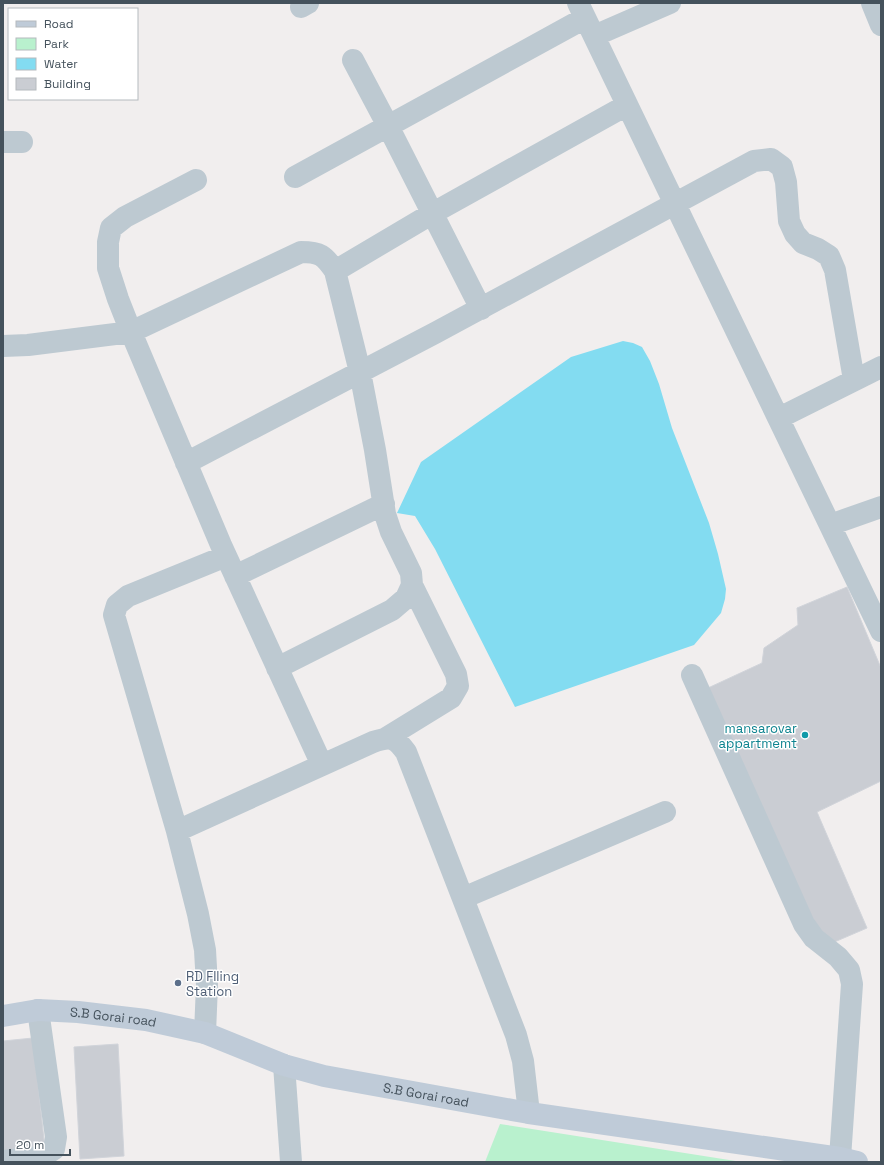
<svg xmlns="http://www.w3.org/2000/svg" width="884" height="1165" viewBox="0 0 884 1165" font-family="'Space Grotesk',sans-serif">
  <rect width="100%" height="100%" fill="#f1eeee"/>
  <path fill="#b9f1ce" d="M500 1124 742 1162H485Z"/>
  <path fill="#83dcf1" d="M623 341 633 343 642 347 650 361 659 384 672 428 709 523 718 554 726 589 725 599 721 613 694 645 515 707 435 549 415 516 397 513 421 462 571 357Z"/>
  <path fill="#cacdd3" stroke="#d1d4da" d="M847 587 881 668V781L817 812 867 928 825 946 708 688 762 663 764 648 798 625 797 608Z
    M33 1038 45 1149 3 1154V1041Z
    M118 1044 124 1156 80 1159 74 1047Z"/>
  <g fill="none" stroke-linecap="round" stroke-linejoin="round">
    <path stroke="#bdc9d1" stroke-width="22" d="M578 3 881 631
      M872 3 881 25
      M301 7 308 3
      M594 36 670 3
      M353 60 388 126 481 309
      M3 142H22
      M295 177 585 18
      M196 180 125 217 111 228 108 242V268L118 299 131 332 221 545 322 765
      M335 271 433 213 627 105
      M3 346 28 345 131 332 301 252C320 252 324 255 335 271L360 372 375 450 385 514 391 532 411 573 412 585 406 598 392 610 277 668
      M779 418 881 367
      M186 463 435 333 754 161 771 159 782 167 786 182 789 221 795 234 803 243 818 249 829 256 835 270 854 380
      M830 525 881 507
      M235 576 384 504
      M692 675 804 924 814 938 838 957 849 970 852 984 840 1158
      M386 738 451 698 458 686 456 674 412 585
      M177 831 373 742C391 736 395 737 406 752L516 1035 523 1061 529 1113
      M463 898 665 812
      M205 1033 207 985 205 950 198 914 177 831 114 615 117 605 128 596 226 556
      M284 1065 291 1162
      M3 1161 42 1157 54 1149 56 1137 38 1010"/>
    <path stroke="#bfcbd8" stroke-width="22" id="s1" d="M3 1016 38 1010 78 1012 146 1020 205 1033 284 1065 324 1076 529 1113 840 1158 857 1162"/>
  </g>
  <circle fill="#0f9aa8" stroke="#fff" stroke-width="1.5" cx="805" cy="735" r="4"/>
  <circle fill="#5c6f8a" stroke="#fff" stroke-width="1.5" cx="178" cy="983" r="4"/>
  <g text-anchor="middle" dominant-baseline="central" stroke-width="3" stroke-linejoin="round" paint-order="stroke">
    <g font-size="13" fill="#0d838f" stroke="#fff" text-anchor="end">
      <text x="797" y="728">mansarovar<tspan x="797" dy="15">appartmemt</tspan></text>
    </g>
    <g font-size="13" fill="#4e5e75" stroke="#fff" text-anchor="start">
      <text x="186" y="976">RD FIling<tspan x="186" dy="15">Station</tspan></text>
    </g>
    <g font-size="13" fill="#45525c" stroke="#fff">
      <text stroke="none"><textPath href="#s1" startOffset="111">S.B Gorai road</textPath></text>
      <text stroke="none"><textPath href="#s1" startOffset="435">S.B Gorai road</textPath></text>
    </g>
  </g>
  <rect width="884" height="1165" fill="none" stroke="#45525c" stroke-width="8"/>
  <rect x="8" y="8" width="130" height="92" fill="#ffffff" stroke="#b5babe"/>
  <rect x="16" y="21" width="20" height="6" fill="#bfcbd8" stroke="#b5babe"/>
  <text x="44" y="28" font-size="12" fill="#45525c">Road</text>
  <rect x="16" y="38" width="20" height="12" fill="#b9f1ce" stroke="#b5babe"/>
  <text x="44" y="48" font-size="12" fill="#45525c">Park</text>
  <rect x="16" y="58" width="20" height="12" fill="#83dcf1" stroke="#b5babe"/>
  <text x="44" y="68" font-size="12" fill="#45525c">Water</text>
  <rect x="16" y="78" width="20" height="12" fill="#cacdd3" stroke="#b5babe"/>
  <text x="44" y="88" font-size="12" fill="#45525c">Building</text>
  <path d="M10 1149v6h60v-6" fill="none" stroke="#45525c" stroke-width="2"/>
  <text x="16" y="1149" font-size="12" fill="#45525c" stroke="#ffffff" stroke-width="3" paint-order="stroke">20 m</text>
</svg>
